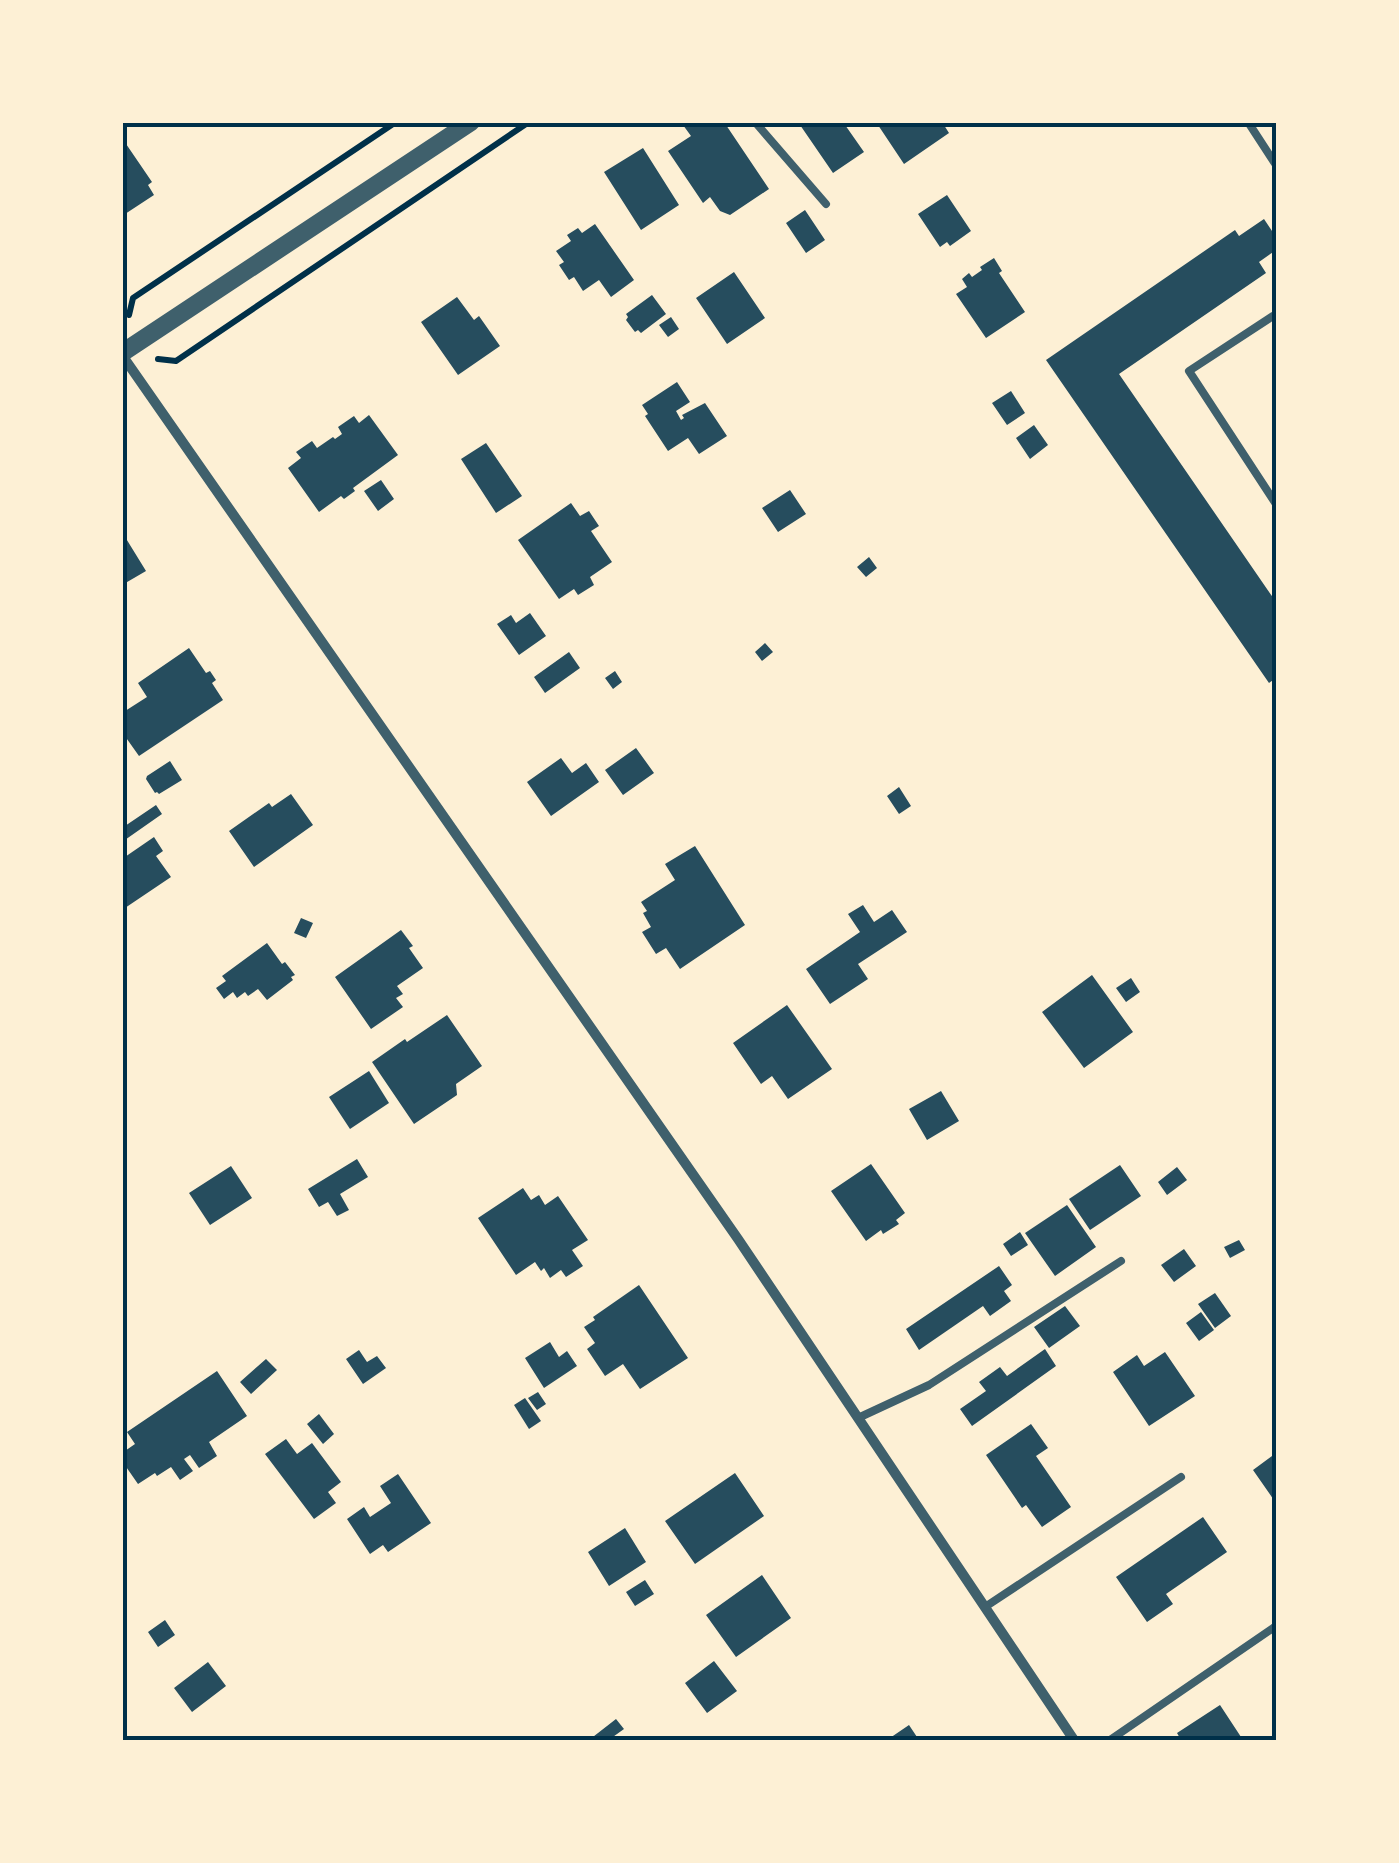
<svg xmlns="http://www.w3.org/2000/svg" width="1399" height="1863" viewBox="0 0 1399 1863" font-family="Rubik,sans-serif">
  <rect width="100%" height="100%" fill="#fdf0d5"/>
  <path fill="#264d5e" d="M687 122H724L769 189 730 215 720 211 710 197 703 203 668 151 691 136 683 125Z
    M798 122H843L864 152 833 173Z
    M876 122H942L949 133 904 164Z
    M122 138 152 182 148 185 154 195 122 216Z
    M643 148 679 205 641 230 604 172Z
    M947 195 971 231 950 246 947 242 940 247 918 214Z
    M805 210 825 240 806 253 786 223Z
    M1264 219 1276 237V250L1259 262 1266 273 1119 374 1276 602V678L1269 683 1046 360 1235 230 1239 236Z
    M595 224 634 280 611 297 599 280 583 291 574 277 569 280 559 265 564 262 556 251 571 241 567 235 578 228 582 233Z
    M994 258 1002 271 999 273 1025 312 986 338 956 294 967 287 962 279 969 273 972 277 982 270 980 267Z
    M734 272 765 318 727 344 696 298Z
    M652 295 666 314 641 333 638 330 635 332 626 320 628 317 626 314Z
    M457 297 474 320 479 316 500 346 458 375 421 322Z
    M671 317 679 329 668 337 659 325Z
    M677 382 690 402 676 411 681 420 684 418 682 415 705 403 727 436 699 454 688 438 668 451 645 416 648 414 642 405Z
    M1011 391 1025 413 1007 425 992 403Z
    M369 415 398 455 353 488 355 491 344 499 341 496 319 512 288 468 301 458 296 452 312 441 317 448 333 437 335 439 342 434 338 427 354 416 359 423Z
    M1034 425 1048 445 1030 459 1016 438Z
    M486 443 522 496 496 513 461 459Z
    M381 480 394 499 378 511 364 491Z
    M790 490 806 514 778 532 762 508Z
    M571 503 580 516 589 511 599 526 591 531 612 562 590 577 594 585 578 595 574 589 559 599 518 540Z
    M122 532 146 571 122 585Z
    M869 557 877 568 866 577 857 567Z
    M530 613 546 636 519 655 497 624 511 615 516 623Z
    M765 643 773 652 762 661 755 652Z
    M189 648 206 673 210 671 216 680 212 683 223 700 139 756 122 732V713L147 697 138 683Z
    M569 652 580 668 545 693 534 677Z
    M615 671 622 682 613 689 605 678Z
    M636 748 654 773 623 795 605 770Z
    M561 758 572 773 586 763 599 782 551 816 527 782Z
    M170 761 182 780 159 794 157 792 155 793 146 779 147 776Z
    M899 787 911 806 899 814 887 796Z
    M291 794 313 825 254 867 229 831 269 803 272 807Z
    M156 805 162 814 122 842V828Z
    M154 837 163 851 156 856 171 877 122 910V859Z
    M695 846 745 925 680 969 666 948 656 954 642 932 651 927 643 913 647 911 641 902 675 880 665 864Z
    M863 905 874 922 892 910 907 932 858 964 868 979 830 1004 806 969 860 932 848 914Z
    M301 918 313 923 306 938 294 933Z
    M401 930 413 946 409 948 423 968 397 986 403 994 396 998 403 1007 371 1029 335 977Z
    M267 943 282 964 285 962 295 975 291 977 293 980 267 1000 258 989 248 996 245 992 237 998 233 992 224 999 216 988 226 981 222 976Z
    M1092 975 1133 1032 1084 1068 1042 1012Z
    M1131 978 1140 992 1126 1002 1116 988Z
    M787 1005 832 1069 788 1099 772 1076 761 1084 733 1043Z
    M447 1015 482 1066 456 1084 457 1095 414 1124 372 1062 405 1039 407 1042Z
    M369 1071 389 1103 350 1129 329 1097Z
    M941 1091 959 1121 927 1140 909 1109Z
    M357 1159 368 1177 340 1194 349 1210 337 1216 328 1202 319 1207 308 1189Z
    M871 1164 905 1213 896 1220 899 1224 883 1234 881 1230 866 1241 831 1191Z
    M1120 1165 1141 1196 1090 1230 1069 1199Z
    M231 1166 252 1198 210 1225 189 1193Z
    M1177 1167 1187 1180 1167 1195 1158 1182Z
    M523 1188 531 1200 539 1195 545 1205 558 1196 588 1240 572 1250 583 1266 566 1277 561 1270 550 1278 544 1268 541 1271 535 1262 516 1275 478 1218Z
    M1067 1205 1096 1247 1055 1276 1025 1233Z
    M1020 1232 1028 1245 1011 1256 1003 1244Z
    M1239 1240 1245 1250 1230 1258 1224 1247Z
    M1184 1249 1196 1266 1174 1282 1161 1265Z
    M999 1266 1012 1285 1004 1291 1011 1301 990 1316 983 1306 919 1350 906 1329Z
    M639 1285 688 1358 640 1389 623 1364 605 1376 587 1349 595 1343 584 1327 595 1320 593 1317Z
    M1215 1293 1231 1316 1215 1328 1198 1304Z
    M1065 1306 1080 1326 1049 1348 1034 1327Z
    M1201 1312 1214 1330 1199 1341 1186 1323Z
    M550 1342 559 1357 567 1351 577 1366 544 1388 525 1358Z
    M1045 1349 1056 1366 972 1426 960 1409 986 1391 979 1382 1000 1367 1007 1376Z
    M359 1350 367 1362 377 1356 386 1368 363 1384 346 1359Z
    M1165 1352 1195 1396 1149 1426 1113 1372 1137 1355 1144 1366Z
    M266 1359 277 1370 251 1394 240 1382Z
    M217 1371 247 1416 209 1442 217 1456 199 1468 190 1455 184 1459 193 1471 180 1480 171 1467 157 1476 155 1473 138 1484 122 1461V1453L135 1444 127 1432Z
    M538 1392 546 1404 537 1410 528 1398Z
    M525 1398 541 1421 529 1429 514 1405Z
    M319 1414 334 1434 323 1444 307 1424Z
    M1031 1424 1048 1448 1036 1456 1071 1507 1042 1527 1026 1505 1022 1508 986 1455Z
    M286 1439 297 1454 312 1443 341 1482 328 1492 336 1503 314 1519 265 1454Z
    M1276 1453V1503L1253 1470Z
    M735 1473 764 1516 695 1564 665 1521Z
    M398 1474 431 1523 388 1552 383 1545 370 1554 347 1519 364 1507 370 1517 391 1503 380 1486Z
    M1203 1517 1227 1552 1166 1594 1173 1604 1147 1622 1116 1577Z
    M625 1528 646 1562 609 1586 588 1552Z
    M762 1575 791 1618 736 1657 706 1615Z
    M645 1580 654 1594 635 1606 626 1592Z
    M165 1620 175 1635 158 1647 148 1632Z
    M714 1661 737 1691 707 1713 685 1683Z
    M208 1662 226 1686 192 1712 174 1688Z
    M1220 1705 1243 1740H1181L1177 1733Z
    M616 1719 624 1729 610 1739 611 1740H589Z
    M909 1725 919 1740H887Z"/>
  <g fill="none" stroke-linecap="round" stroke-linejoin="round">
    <path stroke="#003049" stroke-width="6" d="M129 315 133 298 396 122
      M158 359 176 361 529 122"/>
    <path stroke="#3f606c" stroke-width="8" d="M755 122 826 204
      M1248 122 1276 165
      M1276 314 1189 371 1276 504
      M858 1418 929 1385 1121 1261
      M985 1607 1181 1477
      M1110 1740 1276 1626"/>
    <path stroke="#3f606c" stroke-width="10" d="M122 355 738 1239 1074 1740"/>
    <path stroke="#3f606c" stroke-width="18" d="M122 353 471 122"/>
  </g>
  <rect width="1399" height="1863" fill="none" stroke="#fdf0d5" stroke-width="250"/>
  <rect x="125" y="125" width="1149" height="1613" fill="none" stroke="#003049" stroke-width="4"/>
</svg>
